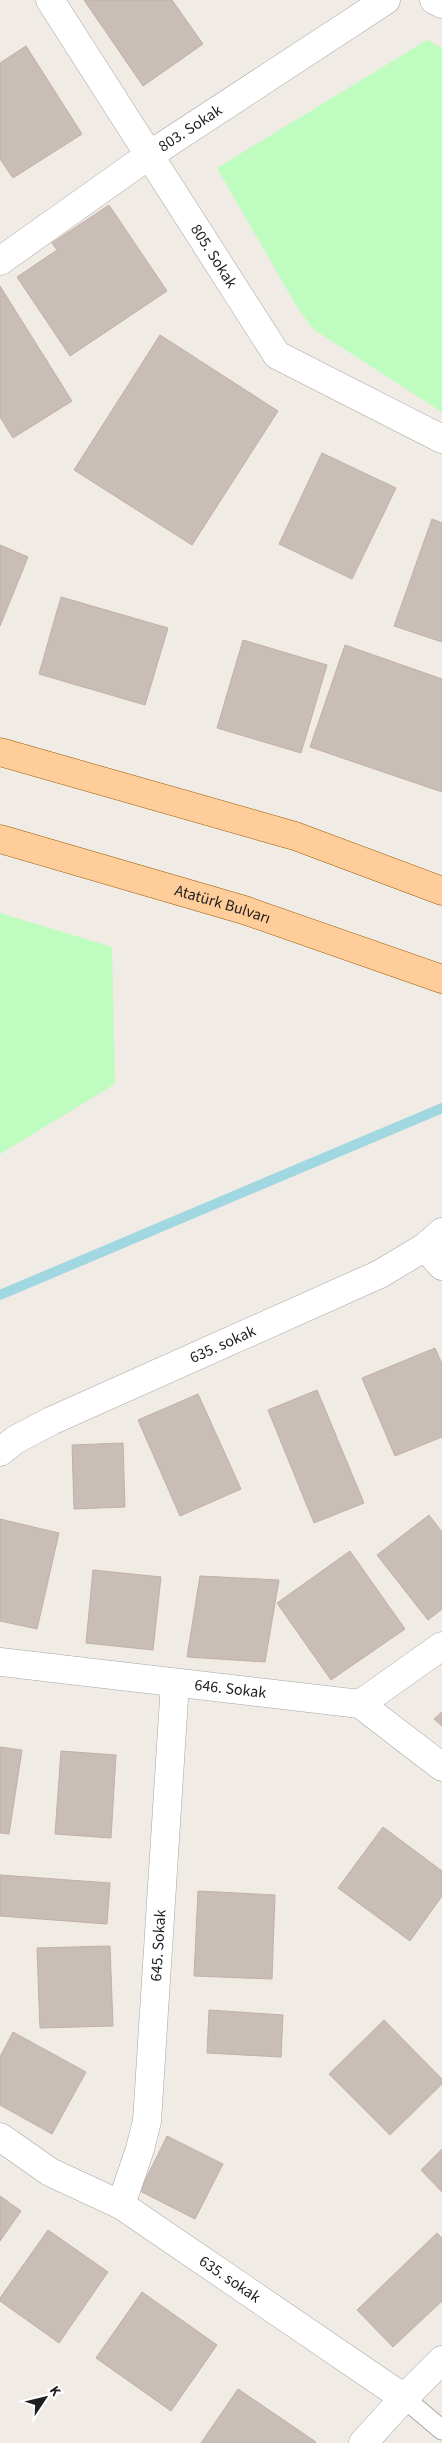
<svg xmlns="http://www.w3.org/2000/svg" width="442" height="2443" viewBox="0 0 442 2443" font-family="'Source Sans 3',sans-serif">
  <rect width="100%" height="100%" fill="#f0ebe4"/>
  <path fill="#befdbf" d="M427 40 442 48V412L313 329 297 307 217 168Z
    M0 913 112 947 115 1084 0 1154Z"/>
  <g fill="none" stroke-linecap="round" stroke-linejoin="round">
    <path stroke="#a1d7e1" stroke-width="10" d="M0 1295 442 1108"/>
  </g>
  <path fill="#c9bdb7" stroke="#c3b0a5" d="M84 0H172L203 44 143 86Z
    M26 46 82 134 13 178 0 159V63Z
    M109 205 167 291 70 356 17 277 57 250 52 243Z
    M0 286 72 401 13 438 0 417Z
    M160 335 278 411 192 545 74 470Z
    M322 453 396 488 352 579 279 544Z
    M432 519 442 523V642L394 626Z
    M0 545 28 557 0 626Z
    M61 597 168 628 145 705 39 674Z
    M243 640 327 665 301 753 217 728Z
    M345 645 442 679V792L310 747Z
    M435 1348 442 1364V1437L395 1456 362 1378Z
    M317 1390 364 1503 314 1523 268 1410Z
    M198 1394 241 1489 180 1516 138 1420Z
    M123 1443 125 1507 74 1509 72 1445Z
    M429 1515 442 1532V1609L428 1620 377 1555Z
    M0 1519 59 1533 37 1629 0 1621Z
    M350 1551 405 1629 331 1680 277 1603Z
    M93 1570 161 1577 153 1650 86 1643Z
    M200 1576 279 1580 265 1662 187 1657Z
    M442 1712V1726L434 1719Z
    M0 1747 22 1750 9 1834 0 1833Z
    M61 1751 116 1755 111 1838 55 1834Z
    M383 1827 442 1871V1896L410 1941 338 1888Z
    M0 1875 110 1883 107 1924 0 1916Z
    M198 1891 275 1895 272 1979 194 1976Z
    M110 1946 113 2026 40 2028 37 1948Z
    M209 2010 283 2015 281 2057 207 2053Z
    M384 2020 442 2079V2084L390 2135 329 2074Z
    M13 2032 86 2072 52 2134 0 2105V2057Z
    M167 2136 223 2164 195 2219 140 2191Z
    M442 2149V2192L421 2170Z
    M0 2196 21 2211 0 2241Z
    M48 2230 108 2272 59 2343 0 2301V2298Z
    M437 2233 442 2238V2301L393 2347 357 2310Z
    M142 2292 217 2345 171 2411 96 2358Z
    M238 2389 316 2442 315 2443H201Z"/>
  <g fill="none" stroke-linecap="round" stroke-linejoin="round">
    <g stroke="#a6a6a6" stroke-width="21">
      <path id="service" d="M404 2398 442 2430"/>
    </g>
    <g stroke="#a6a6a6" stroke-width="29">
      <g id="minor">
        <path id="s1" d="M50 0 277 355 442 439"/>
        <path d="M434 0 442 4"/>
        <path id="s2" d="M0 261 148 156 386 0"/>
        <path d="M425 1247 442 1266"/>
        <path id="s3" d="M0 1452 15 1440 51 1421 380 1274 425 1247 442 1232"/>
        <path id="s4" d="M0 1662 360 1704 442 1767"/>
        <path d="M360 1704 442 1646"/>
        <path id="s5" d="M0 2137 50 2172 121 2205 404 2398 363 2443"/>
        <path id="s6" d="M121 2205 140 2149 147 2121 175 1683"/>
        <path d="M404 2398 442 2360"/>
      </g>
    </g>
    <g stroke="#995c00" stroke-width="29">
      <g id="primary">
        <path d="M0 752 295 836 442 891"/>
        <path id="s7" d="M0 839 244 910 442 979"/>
      </g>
    </g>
    <use href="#service" stroke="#fff" stroke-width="19"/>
    <use href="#minor" stroke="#fff" stroke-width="28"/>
    <use href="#primary" stroke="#ffcd9a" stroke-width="28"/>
  </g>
  <g text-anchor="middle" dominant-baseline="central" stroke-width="4" stroke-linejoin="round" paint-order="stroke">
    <g font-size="16" fill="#1f1f1f" stroke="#fff">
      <text stroke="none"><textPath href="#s2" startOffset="232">803. Sokak</textPath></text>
      <text stroke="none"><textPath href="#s1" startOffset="304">805. Sokak</textPath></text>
      <text stroke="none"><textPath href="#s7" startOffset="232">Atatürk Bulvarı</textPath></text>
      <text stroke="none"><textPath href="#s3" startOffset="248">635. sokak</textPath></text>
      <text stroke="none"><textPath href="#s4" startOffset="232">646. Sokak</textPath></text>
      <text stroke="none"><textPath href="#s6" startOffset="264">645. Sokak</textPath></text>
      <text stroke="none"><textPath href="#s5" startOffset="271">635. sokak</textPath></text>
    </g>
  </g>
  <g transform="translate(45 2398) rotate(55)" stroke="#ffffff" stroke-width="4" paint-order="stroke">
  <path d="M0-4L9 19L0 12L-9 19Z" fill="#1f1f1f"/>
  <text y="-8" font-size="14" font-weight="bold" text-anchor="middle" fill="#1f1f1f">K</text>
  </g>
</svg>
